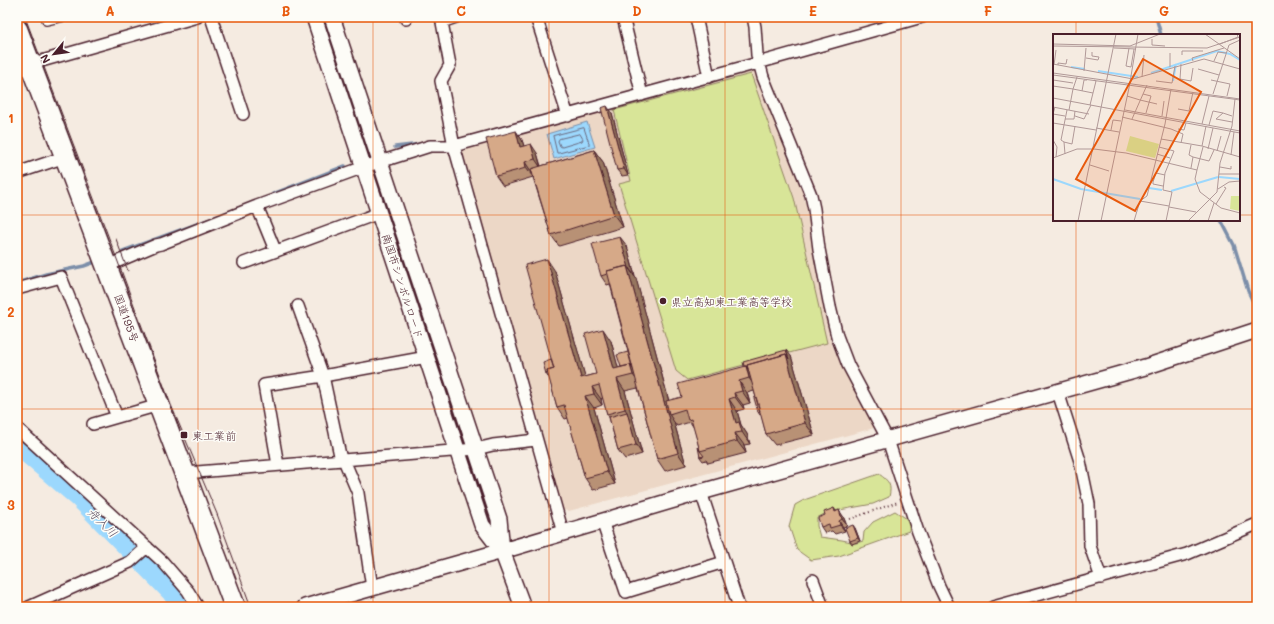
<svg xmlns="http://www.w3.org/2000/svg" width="1274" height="624" viewBox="0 0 1274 624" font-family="Mali,'Klee One',sans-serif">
  <rect width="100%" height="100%" fill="#f5ebe1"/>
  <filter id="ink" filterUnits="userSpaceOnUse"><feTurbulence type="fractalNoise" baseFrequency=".025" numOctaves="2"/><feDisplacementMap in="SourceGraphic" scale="8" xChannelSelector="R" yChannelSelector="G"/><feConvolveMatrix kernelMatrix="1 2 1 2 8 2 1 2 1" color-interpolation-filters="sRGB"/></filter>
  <g filter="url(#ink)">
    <path fill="#ecd7c6" d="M753 69 757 74 803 194 808 213 814 260 831 343 874 428 569 511 562 510 460 148Z"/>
    <path fill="#d8e598" stroke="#918262" d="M751 74 794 198 827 343 687 380 676 371 619 184 631 181 614 110Z
      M879 474C889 481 892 485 889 497L873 504 828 512 817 518V526L820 537 842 540 856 543 863 541 864 532 873 522 895 511 910 521 909 531 839 556 811 560 797 550 789 526 795 505 804 500Z"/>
    <path fill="#9cd8fd" stroke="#7b8ea9" d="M587 122 595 147 554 159 547 134Z"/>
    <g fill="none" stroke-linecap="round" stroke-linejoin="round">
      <path stroke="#6b697f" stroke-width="1" d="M584 128 589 143V145L559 153H557L553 136Z
        M580 134 583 139 582 141 562 147 560 146 558 141 559 139Z"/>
      <path stroke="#7b8ea9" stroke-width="3.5" d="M1156 17 1161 35
        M395 147 421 144
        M273 194 345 166
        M1221 220 1234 245 1248 291 1257 310
        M123 251 208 220
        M17 283 46 274 84 266 95 262"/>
      <path stroke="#9cd8fd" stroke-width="21" d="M17 444 79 497 172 592 182 607"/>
      <g stroke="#4a1f2b" stroke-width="8">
        <path id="lane" d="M44 17 46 22 68 17"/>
      </g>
      <g stroke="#4a1f2b" stroke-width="14">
        <path id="street" d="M211 17 243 114
          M406 17V19
          M441 17 450 65 441 81 454 146 563 533
          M536 17 568 116
          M623 17 642 95
          M696 17 709 77
          M753 17 755 27 757 55 763 77 811 195 814 209 819 249 830 307 837 336 848 365 888 440 918 532 939 586 949 607
          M442 22 456 17
          M31 64 197 17
          M17 173 65 157
          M257 206 275 250
          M244 263 379 213
          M107 266 156 245 161 244 257 206 364 167 430 146H454L758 63 922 17
          M17 289 61 277 117 417
          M298 306 323 376 341 460
          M1058 392 1080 461 1089 504 1090 546 1101 578
          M93 424 159 405
          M17 428 163 562 188 591 198 607
          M344 460 358 493 372 588
          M278 465 264 385 323 376 427 357
          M185 473 476 449 493 445 536 440
          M701 492 739 607
          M602 521 626 592 724 562
          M813 580 823 607
          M29 607 130 562 147 547
          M993 607 1187 554 1257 524"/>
      </g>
      <g stroke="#4a1f2b" stroke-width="18">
        <path id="secondary" d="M314 17 482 525 502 551
          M332 17 499 519 502 551 523 607
          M305 607 502 551 701 492 1145 367 1257 330"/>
      </g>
      <g stroke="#4a1f2b" stroke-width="23">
        <path id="highway" d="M17 29 235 607"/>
      </g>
      <path stroke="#4a1f2b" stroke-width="2" stroke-dasharray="1 3" stroke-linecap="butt" d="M850 519 898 502
        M264 605 265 607"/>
      <use href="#lane" stroke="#fdfcf7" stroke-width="5.5"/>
      <use href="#street" stroke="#fdfcf7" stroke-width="11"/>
      <use href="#secondary" stroke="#fdfcf7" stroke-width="15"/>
      <use href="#highway" stroke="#fdfcf7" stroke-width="20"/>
      <path stroke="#4a1f2b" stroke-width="1" d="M25 17 118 262 171 405 217 514 251 607
        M116 239 128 271"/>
    </g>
    <path fill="#b89175" stroke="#4a1f2b" d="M612 113 628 175 622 176 617 170Z
      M516 131 522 140 524 146 537 153 541 166 594 150 603 162 623 227 559 246 551 235 531 171 533 177 503 186 496 176Z
      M627 246 669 401 682 397 791 356 814 435 775 445 766 434 761 414 760 415 758 412 756 397 754 391 747 393 750 403 743 405 744 409 737 411 741 425 747 434 750 444 744 445 746 453 708 463 706 460 703 461 700 457 699 447 694 428 690 422 677 426 674 422 686 465 665 471 657 459 638 388 625 391 642 454 625 459 618 450 609 417 607 414 603 398 601 399 602 405 594 408 615 484 593 490 585 478 568 418 565 419 557 407 549 377H548L546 374 551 360 555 271 585 377 596 374 611 341 618 368 621 367 628 352 610 284 607 285 601 276Z
      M834 508 836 511 843 516 847 526 843 527 845 531 835 534 832 531 825 533 821 527 825 515Z
      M855 528 860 541 852 544 850 541Z"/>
    <path fill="#96765f" stroke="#4a1f2b" d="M607 106 612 113 628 175 624 169Z
      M516 131 522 140 527 156 520 147Z
      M531 144 537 153 541 168 535 159Z
      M594 150 603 162 623 227 614 215Z
      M525 162 531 171 533 177 526 168Z
      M620 237 627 246 635 277 629 268Z
      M547 259 555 271 589 390 581 378Z
      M627 266 636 278 672 413 669 414 674 422 686 465 678 453Z
      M603 329 611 341 621 378 614 369Z
      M786 350 791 356 794 366 814 435 805 423 786 354Z
      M630 365 639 377 642 387 633 375Z
      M746 366 754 378 757 390 749 378Z
      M617 379 625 391 642 454 636 445 627 412 625 409Z
      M739 381 747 393 750 403 742 391Z
      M592 387 601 399 602 405 594 394Z
      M734 393 743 405 744 409 735 397Z
      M585 396 594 408 615 484 607 472Z
      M729 399 737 411 741 425 747 434 750 444 736 423Z
      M735 433 744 445 746 453 737 441Z
      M839 510 843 516 847 526 842 519Z
      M839 521 843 527 845 531 840 525Z
      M853 525 855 528 860 541 858 538Z"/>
    <path fill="#d6a988" stroke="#4a1f2b" d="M607 106 624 169 617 170 601 108Z
      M516 131 520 147 531 144 535 159 525 162 526 168 496 176 486 139Z
      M594 150 614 215 551 235 531 169Z
      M620 237 629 268 627 266 607 271V274L601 276 592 244Z
      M547 259 581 378 596 374 585 334 603 329 614 369 630 365 633 375 617 379 625 409 607 414 599 385 592 387 594 394 585 396 607 472 585 478 564 405 557 407 547 371 554 369 525 265Z
      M627 266 678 453 657 459 607 271Z
      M786 350 789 359 786 354 747 365 748 369 746 366H744L743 362Z
      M628 352 632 367 630 365 621 367 617 355Z
      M786 354 805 423 766 434 747 365Z
      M551 360 554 369 547 371 548 373 546 374 543 363Z
      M746 366 749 378 739 381 742 391 734 393 735 397 729 399 736 423 739 422 742 432 735 433 737 441 700 451 691 419 688 420 685 409 669 414 666 401 682 397 678 384Z
      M756 397 760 411 758 412 754 398Z
      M627 412 636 445 618 450 609 417Z
      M698 447H699L700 451 704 456 700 457Z
      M834 508 835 512 839 510 842 519 839 521 840 525 830 528 829 524 821 527 818 518 825 515 824 512Z
      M853 525 858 538 850 541 845 528Z"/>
  </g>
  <path fill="none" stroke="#e8590c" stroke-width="1" stroke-opacity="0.55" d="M198 17V607M373 17V607M549 17V607M725 17V607M901 17V607M1076 17V35M17 215H1054M1239 215H1257M1076 220V607M17 409H1257"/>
  <g fill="#4a1f2b" stroke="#fdfcf7" stroke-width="1.5">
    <circle cx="663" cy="301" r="4"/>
    <rect x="180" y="431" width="8" height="8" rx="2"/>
  </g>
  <g text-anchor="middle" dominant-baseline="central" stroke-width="3" stroke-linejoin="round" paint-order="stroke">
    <g font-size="11" fill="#4a1f2b" stroke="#fdfcf7">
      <text transform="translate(403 286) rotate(72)">南国市シンボルロード</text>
      <text transform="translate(127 318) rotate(70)">国道195号</text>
    </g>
    <g font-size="11" fill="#4a1f2b" stroke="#fdfcf7" text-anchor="start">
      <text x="671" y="301">県立高知東工業高等学校</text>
      <text x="192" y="435">東工業前</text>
    </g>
    <g font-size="12" font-style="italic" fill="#63566a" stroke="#fdfcf7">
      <text transform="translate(103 522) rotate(45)">舟入川</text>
    </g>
  </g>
  <g transform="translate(1053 34)">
    <rect width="187" height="187" fill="#f5ebe1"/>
    <path d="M77 102 106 110 102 124 73 117ZM178 162H187V177L177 175Z" fill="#d8e598"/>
    <path fill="none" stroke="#9cd8fd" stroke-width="2" d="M18 33 32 35M45 37 85 43M98 39 164 17 177 20 187 26M120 47 123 30M166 143 187 145M0 145 28 155 87 165M96 154 109 156M118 157 165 143"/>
    <path fill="none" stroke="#b19998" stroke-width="1" d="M152 0 187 25M99 5V11L112 12M0 10 77 12 107 0M167 10 185 3 184 0M0 12 154 14 187 3M61 14 83 15M76 14 73 32 78 33M117 19V33M129 21V17H150M33 24 45 26 46 23 39 22V18M140 27 139 24 171 14M161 27 165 18 173 19M0 30 80 45 151 25 187 35M128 30 127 45 138 47 140 34M1 31 3 16M5 31V29L13 30 14 25M78 33 81 15M145 35 166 41M31 37 33 14M0 39 187 65M0 41 187 66M24 43 20 55 40 59M89 43 91 21M0 46 20 49M158 46 177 50 174 62M103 47 119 49 122 32M77 48 85 0M0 52 20 55M29 57 31 46H34M90 60 98 62 93 79M160 60 176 11 187 6M74 62 87 66M0 64 187 99M87 66 104 70M37 71 43 47 41 46M0 73 36 80M2 73 0 80 12 82M125 75 136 77 140 58M16 76 20 55M72 76 187 97M22 82 31 85 38 71M109 82 111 67M69 83 118 95 130 100 128 109M12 85H21L22 77M79 85 94 51M179 88 163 85 170 79 179 82M0 89 43 96M149 90 156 62M156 91 160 77 170 79M43 94 66 98M125 95 131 96 133 89M58 96 60 86 68 87M108 105 149 112 187 123M0 106 4 113 3 123M11 108 8 106 14 76M138 111 136 121 140 123 138 134M149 112 153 92M106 113 121 117 112 139 110 156 119 158 113 187M41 115 73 119 144 136 142 145 147 158 168 174 187 179M155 115 160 94M164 117 168 102M12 120 11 108 19 110 22 92M104 120 117 124M178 121 181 98M140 123 156 127 161 116M0 124 24 115H41M37 131 56 137M167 133 178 135V132M144 136 150 113M166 140H187M110 152 100 150V148L103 139 112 141M165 155 176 148 187 147M87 167 94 162 112 90 118 55M87 167 116 172M163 170 173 154 171 153M116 173 143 178M25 187 63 0M48 187 77 49M81 187 87 167M135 187 164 158 167 129 179 92 182 65M155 187 161 169"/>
    <path fill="#e8590c" fill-opacity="0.15" stroke="#e8590c" stroke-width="2" d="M90 25 148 58 82 177 23 145Z"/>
    <rect width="187" height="187" fill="none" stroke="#4a1f2b" stroke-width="2"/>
  </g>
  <rect width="1274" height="624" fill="none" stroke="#fdfcf7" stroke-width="44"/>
  <g transform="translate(54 54) rotate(241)" stroke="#fdfcf7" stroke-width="3" paint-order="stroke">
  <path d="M0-3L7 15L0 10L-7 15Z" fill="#4a1f2b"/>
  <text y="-6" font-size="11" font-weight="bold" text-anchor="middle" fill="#4a1f2b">N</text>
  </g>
  <rect x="22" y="22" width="1230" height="580" fill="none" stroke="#e8590c" stroke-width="1.5"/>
  <g font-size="13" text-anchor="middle" font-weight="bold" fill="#e8590c">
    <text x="110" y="16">A</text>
    <text x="286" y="16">B</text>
    <text x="461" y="16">C</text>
    <text x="637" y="16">D</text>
    <text x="813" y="16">E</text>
    <text x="988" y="16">F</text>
    <text x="1164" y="16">G</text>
    <text x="11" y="123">1</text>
    <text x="11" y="317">2</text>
    <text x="11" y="510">3</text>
  </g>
</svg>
